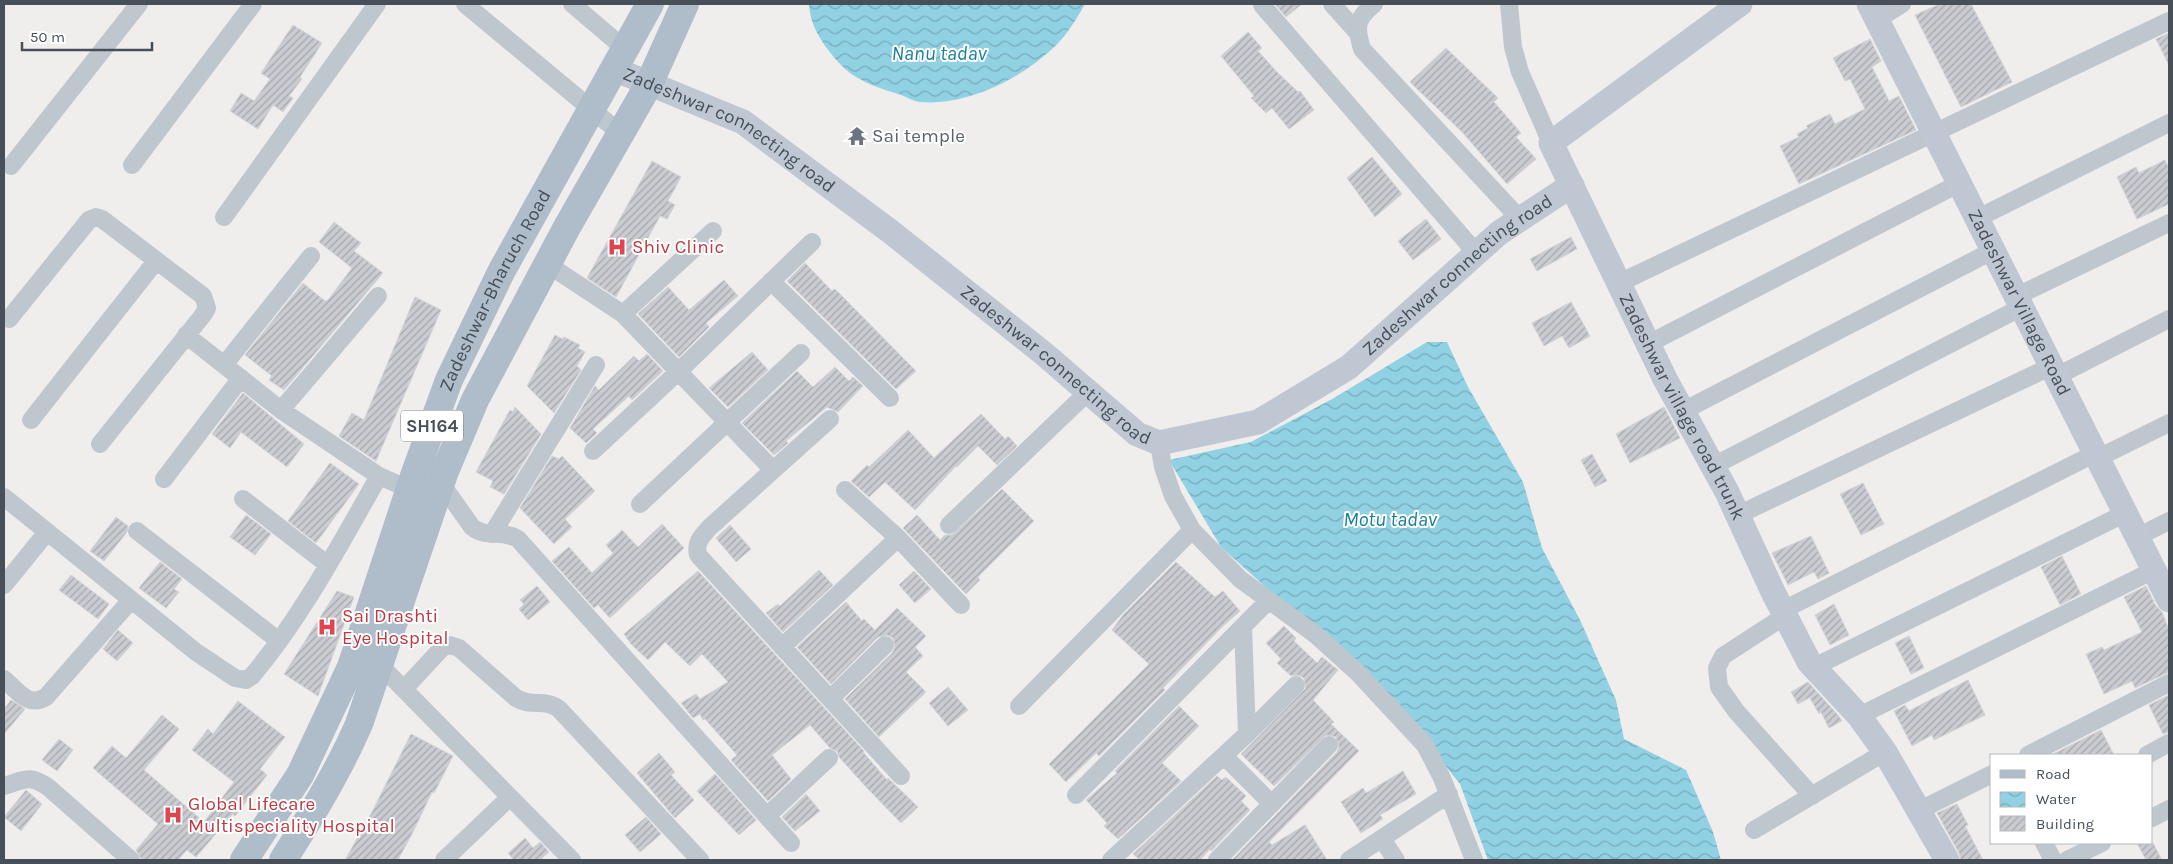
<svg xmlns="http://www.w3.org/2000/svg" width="2173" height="864" viewBox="0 0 2173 864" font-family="Karla,sans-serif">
  <defs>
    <pattern id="water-waves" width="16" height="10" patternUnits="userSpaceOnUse" patternTransform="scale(1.25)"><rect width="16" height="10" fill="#90d1e3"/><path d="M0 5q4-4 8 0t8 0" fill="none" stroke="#77acbb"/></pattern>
    <pattern id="building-hatch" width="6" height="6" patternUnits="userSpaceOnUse" patternTransform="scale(1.25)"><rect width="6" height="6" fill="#caccd1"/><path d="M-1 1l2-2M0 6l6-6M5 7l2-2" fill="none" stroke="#a6a8ad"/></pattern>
  </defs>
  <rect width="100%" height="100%" fill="#f0eded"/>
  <path fill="url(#water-waves)" d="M809 4H1085C1076 20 1065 38 1051 50 1018 80 966 106 920 102 912 101 904 95 895 93 873 86 855 80 839 63 824 46 810 27 809 4Z
    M1427 342H1447L1468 387 1523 482 1542 548 1580 620 1616 700 1624 739 1686 770 1713 832 1721 860H1488L1460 784 1396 704 1221 547 1169 460 1251 442 1334 398Z"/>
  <path fill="url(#building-hatch)" stroke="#d2d4d8" d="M1275 4H1302L1286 17Z
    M1940 4H1971L2012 82 1961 107 1915 15Z
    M293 25 322 43 300 77 302 79 289 96 293 98 283 112 273 105 258 129 230 111 241 93 254 101 270 79 261 73Z
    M1248 32 1262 48 1258 51 1277 72 1298 92 1300 91 1314 110 1289 129 1272 108 1266 113 1251 98 1254 96 1221 56Z
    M2169 33V65L2156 39Z
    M1870 39 1881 61 1872 67 1889 101 1899 96 1916 130 1799 184 1780 146 1799 137 1797 134 1808 128 1806 126 1830 114 1835 124 1865 109 1850 79 1845 81 1833 58Z
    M1446 48 1498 98 1494 102 1521 133 1516 137 1536 159 1507 184 1463 133 1410 82Z
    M1372 157 1402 194 1375 217 1347 178Z
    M2165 160 2169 168V204L2137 219 2117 177 2136 167 2139 173Z
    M652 161 681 177 668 201 675 205 667 219 660 216 616 297 587 278Z
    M1426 219 1441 239 1413 260 1398 241Z
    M334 222 361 243 354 251 383 273 284 390 269 380 272 376 245 355 303 283 325 301 328 300 352 268 319 242Z
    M1571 237 1577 249 1537 271 1530 259Z
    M805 263 832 291 835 289 916 371 896 389 787 281Z
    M724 280 738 296 706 323 709 327 679 357 638 314 668 287 689 310Z
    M415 297 441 310 376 461 339 436 352 413 364 420Z
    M1571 302 1590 336 1569 348 1562 336 1544 346 1532 323Z
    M555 335 562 339 564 337 580 345 578 348 585 352 577 366 581 370 554 413 527 386Z
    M752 352 768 370 728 407 709 388Z
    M647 354 663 371 632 400 629 396 593 429 597 433 586 443 570 428 595 386 599 390 634 356 639 361Z
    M835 367 849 381 853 377 863 386 838 412 827 407 786 441 788 443 774 455 742 423 797 371 813 387Z
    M243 393 304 444 287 467 241 432 230 448 212 434Z
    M515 407 541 434 504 494 490 487 493 481 476 472 510 410 513 412Z
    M1664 407 1680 438 1630 463 1616 434Z
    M981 414 1005 439 1008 436 1017 446 997 465 978 446 957 467 956 466 915 510 885 482 869 497 851 481 867 465 869 467 908 430 934 458Z
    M1592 454 1607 481 1595 487 1581 460Z
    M552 456 559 459 562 456 595 491 565 519 572 527 554 544 520 508Z
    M330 463 359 484 316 543 288 521Z
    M1863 483 1884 524 1861 535 1840 494Z
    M1002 489 1034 521 978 577 980 580 966 594 903 528 917 515 940 540 945 535H952Z
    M246 515 271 534 255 555 230 537Z
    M116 517 128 526 127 532 104 561 90 551Z
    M662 524 684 548 610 618 598 605 594 608 552 561 569 547 592 573 613 553 606 545 622 530 638 547Z
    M730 525 751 549 736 562 716 538Z
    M1811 536 1829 573 1818 579 1814 572 1788 585 1772 553Z
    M2062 556 2081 594 2060 605 2041 567Z
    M160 562 182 579 174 589 179 592 166 608 139 588Z
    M1176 562 1215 597 1223 591 1240 611 1221 628 1163 688 1165 690 1099 756 1096 753 1066 782 1049 764 1149 664 1112 630 1123 615Z
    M819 570 833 585 783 632 766 613 778 604 780 606Z
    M698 571 864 751 863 752 887 780 888 778 918 807 901 823 867 788 839 757 837 751 830 748 810 725 772 755 791 779 768 801 731 760 737 755 705 719 703 720 700 714 693 718 681 703 696 694 700 699 728 682 702 654 690 666 665 642 648 660 631 644 624 634Z
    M914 571 931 589 915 603 899 585Z
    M71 575 109 604 98 619 59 590Z
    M537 586 550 602 528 620 519 609 524 604 520 600Z
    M2146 586 2156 606 2162 612 2169 630V672L2135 688 2132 681 2104 694 2086 654 2102 647 2104 650 2142 632 2124 597Z
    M337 591 354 597 318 696 284 674Z
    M846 602 862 621 864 619 875 630 897 608 926 636 915 647 923 656 906 672 926 692 879 737 845 699 892 653 895 647 893 638 887 635 878 637 831 684 797 647Z
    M1834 604 1849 635 1830 645 1815 615Z
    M1284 626 1296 638 1294 641 1317 663 1322 657 1338 670 1313 700 1334 722 1331 724 1359 751 1269 842 1272 845 1305 825 1327 860H1232L1337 752 1339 747 1336 737 1326 735 1274 786 1241 754 1306 688 1304 678 1298 675 1291 676 1277 663 1281 659 1266 643Z
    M118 630 133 643 117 661 103 649Z
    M1909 636 1924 668 1911 674 1895 643Z
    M1968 680 1985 715 1934 740 1932 735 1912 746 1894 711 1905 705 1909 711Z
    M1808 682 1818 693 1798 704 1791 692Z
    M948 687 968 710 948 726 929 703Z
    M1818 693 1838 715 1842 721 1829 728 1821 712 1819 714 1810 698Z
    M2169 695V732L2163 734 2149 705Z
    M11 700 25 709 4 734V709Z
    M238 701 285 737 260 769 267 775 235 816 233 814 196 857 187 850 178 860H142L136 850 158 824 93 768 112 746 126 758 162 715 179 729 144 770 204 822 234 782 192 750 208 729 213 734Z
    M1179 706 1199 726 1162 763 1181 781 1118 839 1104 826 1107 823 1086 800 1117 773 1115 771Z
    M2101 730 2114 755H2051Z
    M411 734 453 756 434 793 432 792 413 832 398 860H345L372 812Z
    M59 739 73 750 57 771 42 760Z
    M659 753 675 772 671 775 694 800 675 818 637 773Z
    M1403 771 1416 794 1380 815 1383 819 1361 833 1341 802 1363 788 1366 793Z
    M715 774 756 820 739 835 697 791Z
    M1217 776 1222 780 1226 777 1246 796 1241 801 1250 810 1211 851 1210 849 1200 860H1140L1133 854Z
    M26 790 42 804 21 831 4 817Z
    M806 794 820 811 795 831 782 817Z
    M1957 804 1968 825 1965 826 1983 860H1961L1959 853 1937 813Z
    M646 817 661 834 640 852 625 835Z
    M525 838 533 848 540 842 549 852 542 858 544 860H514L508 853Z
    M2137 843H2153L2162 860H2146Z"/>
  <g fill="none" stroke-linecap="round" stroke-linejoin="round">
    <path stroke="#bfc7ce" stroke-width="18" d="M465 4 620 133
      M572 4 625 49
      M1332 4 1357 32
      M1374 4C1356 19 1355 26 1362 49L1520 219
      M1509 4 1513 47 1520 72 1551 143
      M1262 5 1477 254
      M1877 20 1902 4
      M132 165 253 4
      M11 166 139 4
      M224 217 377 4
      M1978 218 2169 123
      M713 231 623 314 773 470
      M547 264 623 314
      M771 281 890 398
      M1619 283 2169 21
      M2017 296 2169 223
      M9 319 89 220 96 217 102 219 203 296 207 308 203 315 100 444
      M186 335 281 410 379 476
      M1648 344 1960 183
      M224 365 311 256
      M2057 376 2169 319
      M281 410 378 296
      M1683 411 1994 250
      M830 419 710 527C702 536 695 542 698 555L901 776
      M31 420 156 261
      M1159 443 1163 467 1173 496 1192 530 1240 579 1316 635 1358 673 1425 745 1442 778 1474 860
      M593 451 679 371 812 242
      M2098 458 2169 423
      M1713 466 2022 307
      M164 479 241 378
      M441 483 472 527C487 539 501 529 518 539L791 843
      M845 490 898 538 961 605
      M4 497 196 652 235 678 246 680 252 676C303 615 340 544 379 476L409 489
      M243 499 328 565
      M640 504 801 353
      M1738 515 2052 366
      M949 525 1088 392
      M137 531 279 641
      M492 534 596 365
      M2137 537 2169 521
      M4 585 47 532
      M1783 610 2096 453
      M1786 615 1723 656 1717 668 1719 687 1736 711 1812 796
      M1243 627 1247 734
      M782 647 898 538
      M379 664 572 860
      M1814 667 2126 513
      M4 679C18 691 28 708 46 697L131 600
      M404 689 443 647 450 645 459 648 516 698C532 708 545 698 559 709L700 860
      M830 699 885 645
      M1019 706 1192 530
      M1859 716 2154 570
      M2028 755 2169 683
      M2147 755 2169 743
      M1224 756 1272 804
      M4 786C25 780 28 774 48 787L131 860
      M1076 795 1268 601
      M1918 811 1992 774
      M767 816 829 758
      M2152 818 2169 809
      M1754 830 1885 752
      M1382 839 1396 860
      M2044 843 2053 860
      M444 860 509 798
      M1111 860 1247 734 1296 685
      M1217 860 1329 745
      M1349 860 1449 794
      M2067 860 2102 843"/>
    <g stroke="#bfc8d2" stroke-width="25">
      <path id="s1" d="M1740 4 1551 143 1665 379 1727 492 1773 592 1809 662 1859 716 1885 752 1947 860"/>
      <path id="s2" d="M1869 4 2169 600"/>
      <path id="s3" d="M614 69 743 122 891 232 1043 353 1137 434 1159 443 1258 422 1349 367 1499 233 1572 185"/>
    </g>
    <g stroke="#afbcca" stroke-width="28">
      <path id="s4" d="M244 860 300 775 351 667 415 473 449 380 501 272 650 4"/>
      <path d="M283 860C311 816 338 772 359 724L445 471 475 400 567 227 649 84 685 4"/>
    </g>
  </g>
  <defs>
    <g id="temple-bare" transform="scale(1.5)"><path d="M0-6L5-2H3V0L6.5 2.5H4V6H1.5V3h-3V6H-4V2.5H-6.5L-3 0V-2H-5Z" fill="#6b7280" stroke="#fff" stroke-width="2.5" paint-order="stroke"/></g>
    <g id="hospital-bare" transform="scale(1.5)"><path d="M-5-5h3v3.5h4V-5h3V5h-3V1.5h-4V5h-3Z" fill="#e0444e" stroke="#fff" stroke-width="2.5" paint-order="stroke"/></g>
  </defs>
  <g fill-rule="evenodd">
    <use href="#temple-bare" x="857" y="136"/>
    <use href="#hospital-bare" x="617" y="247"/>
    <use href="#hospital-bare" x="327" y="627"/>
    <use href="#hospital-bare" x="173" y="815"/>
  </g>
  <g text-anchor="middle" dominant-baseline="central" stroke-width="4" stroke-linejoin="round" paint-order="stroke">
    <rect fill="#fff" stroke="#7e848b" stroke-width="1" x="401" y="410.5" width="62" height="31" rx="4"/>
    <g font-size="18" font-weight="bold" fill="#475059">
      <text x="432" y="426">SH164</text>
    </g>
    <g font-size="19" fill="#475059" stroke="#fff">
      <text stroke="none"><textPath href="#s3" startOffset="131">Zadeshwar connecting road</textPath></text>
      <text stroke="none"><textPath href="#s3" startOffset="1016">Zadeshwar connecting road</textPath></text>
      <text stroke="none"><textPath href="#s4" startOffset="625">Zadeshwar-Bharuch Road</textPath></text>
      <text stroke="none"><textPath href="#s2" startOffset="334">Zadeshwar Village Road</textPath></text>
      <text stroke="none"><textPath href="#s3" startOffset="536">Zadeshwar connecting road</textPath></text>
      <text stroke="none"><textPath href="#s1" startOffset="529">Zadeshwar village road trunk</textPath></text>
    </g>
    <g font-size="19" fill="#5b616d" stroke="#fff" text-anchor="start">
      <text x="872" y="136">Sai temple</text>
    </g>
    <g font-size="19" fill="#be3a42" stroke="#fff" text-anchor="start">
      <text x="632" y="247">Shiv Clinic</text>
      <text x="342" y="616">Sai Drashti<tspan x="342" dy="22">Eye Hospital</tspan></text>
      <text x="188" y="804">Global Lifecare<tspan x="188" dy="22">Multispeciality Hospital</tspan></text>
    </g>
    <g font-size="20" font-style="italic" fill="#197e9a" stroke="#fff">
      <text x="939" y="53">Nanu tadav</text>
      <text x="1390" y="519">Motu tadav</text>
    </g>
  </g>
  <rect width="2173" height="864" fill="none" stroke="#475059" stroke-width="10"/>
  <rect x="1990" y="754" width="162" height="90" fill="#ffffff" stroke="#b5b9bd"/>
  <rect x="2000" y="770" width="25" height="8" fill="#afbcca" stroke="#b5b9bd"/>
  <text x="2036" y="779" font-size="15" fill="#475059">Road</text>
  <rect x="2000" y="792" width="25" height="15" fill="url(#water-waves)" stroke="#b5b9bd"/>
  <text x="2036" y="804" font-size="15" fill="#475059">Water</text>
  <rect x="2000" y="816" width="25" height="15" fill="url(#building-hatch)" stroke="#b5b9bd"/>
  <text x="2036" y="829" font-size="15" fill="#475059">Building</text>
  <path d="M22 42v8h130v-8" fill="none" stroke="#475059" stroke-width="2.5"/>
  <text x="30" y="42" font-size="15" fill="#475059" stroke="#ffffff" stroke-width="4" paint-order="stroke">50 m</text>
</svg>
